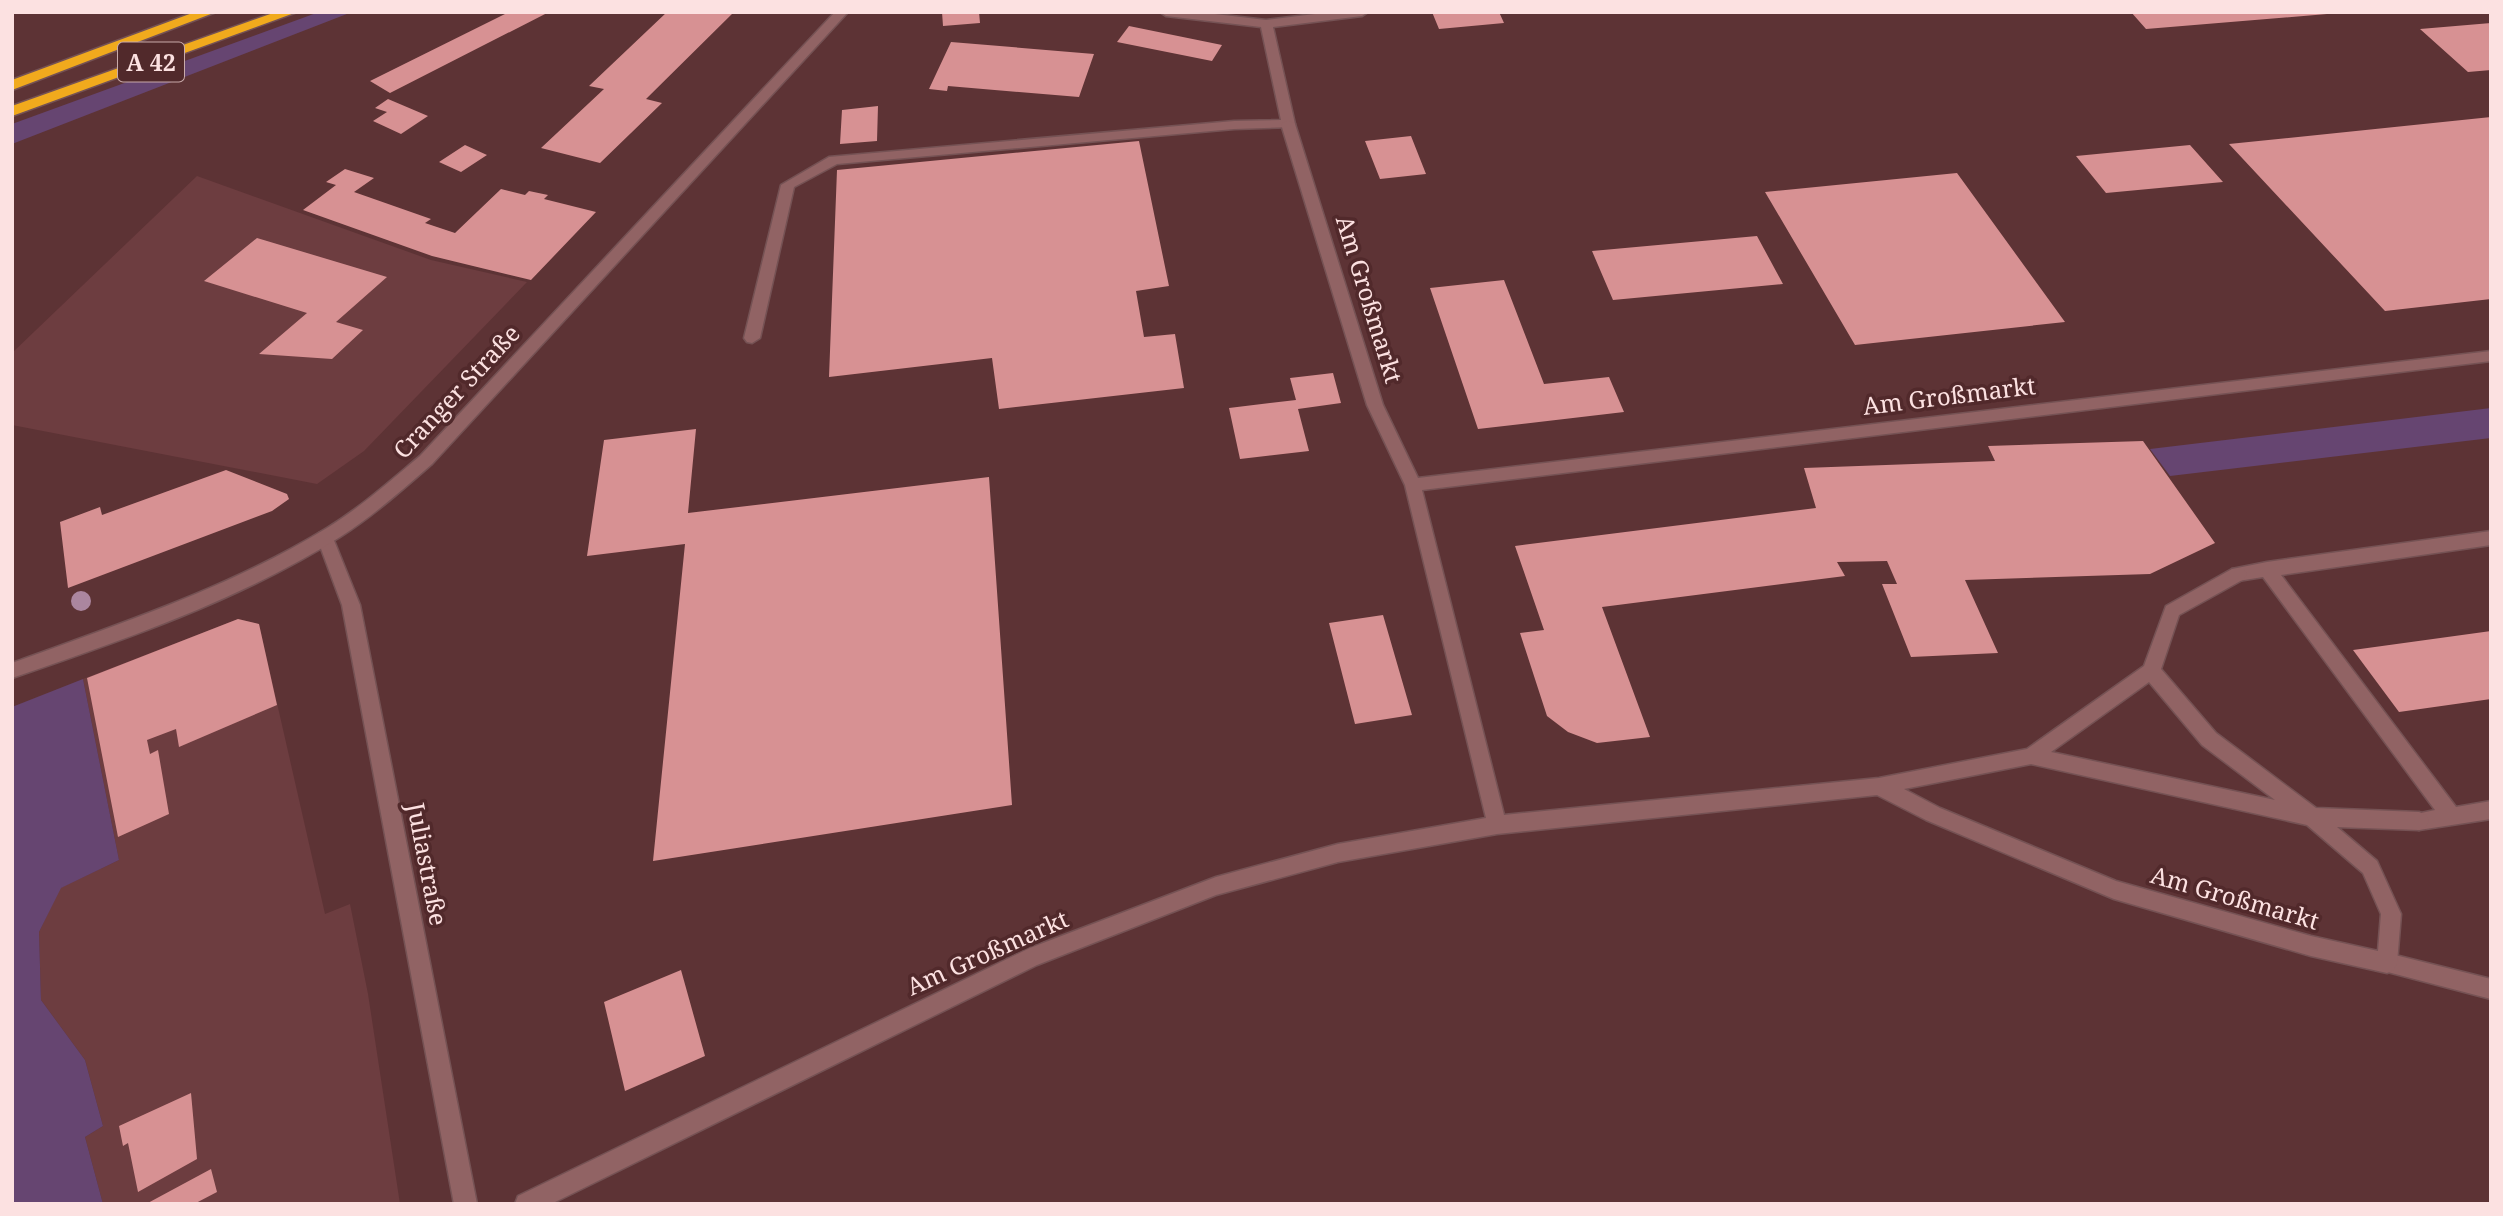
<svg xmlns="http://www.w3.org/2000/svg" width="2503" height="1216" viewBox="0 0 2503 1216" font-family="'Noto Serif',serif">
  <rect width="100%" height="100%" fill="#5d3335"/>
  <path fill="#6d3d40" d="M197 176 431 260 527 282 364 451 317 484 12 425V353Z
    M238 619 259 624 325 914 350 904 368 994 400 1204H103L85 1137 103 1126 85 1060 41 1000 39 932 60 888 119 860 83 679Z"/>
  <path fill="#664571" d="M319 12H352L12 144V124Z
    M2491 408V438L2170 476 2150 449Z
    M83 679 119 860 61 888 39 932 41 1000 85 1060 103 1126 85 1137 103 1204H12V707Z"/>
  <path fill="#d79193" d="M509 12H549L390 93 370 81Z
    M667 12H734L646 99 662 103 600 163 541 148 604 89 589 86Z
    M942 12H979L980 23 943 26Z
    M1432 12H1499L1504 23 1439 29Z
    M2131 12H2327V14L2146 29Z
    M2491 23V70L2468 72 2420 29Z
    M1129 26 1222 45 1212 61 1117 42Z
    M951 42 1094 54 1079 97 948 86 947 91 929 89Z
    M388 99 428 116 401 134 373 121 387 112 375 108Z
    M878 106 877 141 840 144 842 110Z
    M2491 117V299L2385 311 2229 144Z
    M1411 136 1426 174 1380 179 1365 141Z
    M1139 141 1169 286 1136 291 1144 337 1175 334 1184 388 999 409 992 358 829 377 837 170Z
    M465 145 487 155 461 172 439 162Z
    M2190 145 2223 182 2106 193 2076 156Z
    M345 169 374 178 354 192 431 219 425 223 455 233 501 189 525 195 529 191 548 195 544 199 596 212 531 280 432 256 303 210 336 185 326 182Z
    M1957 173 2065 322 1855 345 1765 192Z
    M1757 236 1783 284 1613 300 1592 251Z
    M257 238 387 277 336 322 363 330 332 359 259 354 307 313 204 281Z
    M1504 280 1544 384 1609 377 1624 412 1478 429 1430 288Z
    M1333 373 1341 403 1298 409 1309 451 1240 459 1229 408 1296 400 1290 378Z
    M696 429 688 513 989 477 1012 805 653 861 685 544 587 556 604 440Z
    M2143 441 2215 543 2150 574 1965 580 1998 653 1911 657 1882 584H1897L1887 561 1837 562 1845 576 1602 607 1650 737 1597 743 1568 732 1547 716 1520 633 1544 630 1515 546 1816 508 1804 468 1995 461 1988 446Z
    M226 470 287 494 289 499 272 511 68 588 60 522 100 507 102 515Z
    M1383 615 1412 715 1355 724 1329 623Z
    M238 619 259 624 277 705 179 747 176 729 147 740 150 754 158 750 169 814 118 837 87 678Z
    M2491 631V699L2399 712 2353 650Z
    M681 970 705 1056 625 1091 604 1002Z
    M191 1093 197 1159 138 1192 128 1143 123 1146 119 1126Z
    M211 1169 217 1192 194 1204H146Z"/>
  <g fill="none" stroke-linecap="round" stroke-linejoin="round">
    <g stroke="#755254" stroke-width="3">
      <path id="service" d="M1160 12H1198L1266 20 1331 12H1368L1362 16 1273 27 1295 124 1293 127 1234 129 837 164 794 187 760 338 752 343 747 342 744 338 781 185 829 157 1234 121 1281 120 1261 27 1166 16Z
        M2491 531V545L2281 575 2456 807 2491 801V819L2419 830 2412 827 2409 821 2412 815 2435 810 2263 577 2238 581 2232 579 2229 574 2232 569 2267 562Z
        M2387 953 2491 979V999L2380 970 2377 963 2380 956Z"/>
    </g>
    <g stroke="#755254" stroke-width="3">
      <path id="minor" d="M1288 120 1295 124 1383 405 1418 478 2491 351V361L1422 490 1504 815 1879 778 2027 749 2144 666 2166 606 2232 569H2244L2247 574 2244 579 2179 615 2161 669 2216 733 2316 808 2419 812 2426 815 2429 821 2426 827 2419 830 2337 827 2377 861 2401 914 2397 963 2394 970 2387 973 2311 956 2114 899 1926 820 1877 795 1497 834 1338 862 1216 895 1037 965 551 1204H515L518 1196 1030 948 1216 877 1338 844 1486 818 1405 485 1367 405 1281 124ZM2149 682 2202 745 2275 800 2051 752ZM2031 764 2307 825 2363 873 2381 914 2378 951 2311 936 2116 881 1940 808 1904 789Z
        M325 531 331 533 333 538 360 605 477 1204H454L342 605 317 538 319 533Z"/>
    </g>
    <g stroke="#755254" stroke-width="3">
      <path id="tertiary" d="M835 12H848L432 464C402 490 373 516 340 537 240 600 124 640 12 678V663C119 624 229 588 327 528 361 507 390 481 420 456Z"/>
    </g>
    <g stroke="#755254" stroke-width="3">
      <path id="motorway" d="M195 12H216L12 90V80Z
        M276 12H297L12 116V106Z"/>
    </g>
    <use href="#service" fill="#916364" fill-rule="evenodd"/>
    <use href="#minor" fill="#916364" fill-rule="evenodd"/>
    <use href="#tertiary" fill="#916364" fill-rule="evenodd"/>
    <use href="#motorway" fill="#f1aa1d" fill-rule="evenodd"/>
  </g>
  <circle fill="#ab869f" cx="81" cy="601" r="10"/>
  <g text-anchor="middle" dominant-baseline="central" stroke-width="7" stroke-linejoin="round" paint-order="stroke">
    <rect fill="#51292b" stroke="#c9aaaa" stroke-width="2" x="118" y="42.5" width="66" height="39" rx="5"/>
    <g font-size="23" font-weight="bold" fill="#fce1e1">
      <text x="151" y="62">A 42</text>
    </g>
    <g font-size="24" fill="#fce1e1" stroke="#51292b">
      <text transform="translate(1370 299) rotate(73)">Am Großmarkt</text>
      <text transform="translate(456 391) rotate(-47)">Cranger Straße</text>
      <text transform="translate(1949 395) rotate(-7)">Am Großmarkt</text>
      <text transform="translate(428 864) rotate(79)">Juliastraße</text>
      <text transform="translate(2235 897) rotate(16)">Am Großmarkt</text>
      <text transform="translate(987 952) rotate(-24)">Am Großmarkt</text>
    </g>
  </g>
  <rect width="2503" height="1216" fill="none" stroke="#fce1e1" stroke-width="28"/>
</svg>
